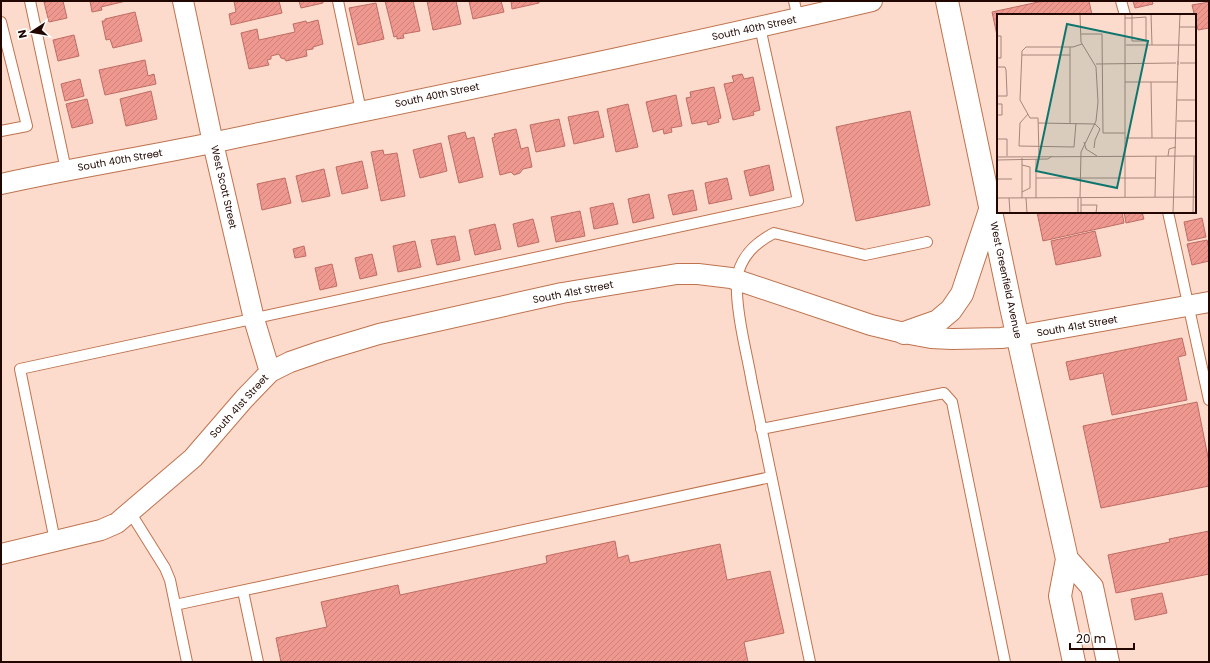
<svg xmlns="http://www.w3.org/2000/svg" width="1210" height="663" viewBox="0 0 1210 663" font-family="Poppins,sans-serif">
  <defs>
    <pattern id="building-hatch" width="6" height="6" patternUnits="userSpaceOnUse"><rect width="6" height="6" fill="#ef988f"/><path d="M-1 1l2-2M0 6l6-6M5 7l2-2" fill="none" stroke="#cd827a"/></pattern>
  </defs>
  <rect width="100%" height="100%" fill="#fddbcc"/>
  <path fill="url(#building-hatch)" stroke="#bf6c64" d="M50 1H63L67 18 49 22 44 2Z
    M90 1H126L101 7 102 10 92 12Z
    M234 1H279L282 13 231 25 229 14 236 12Z
    M299 1H323V3L301 8Z
    M385 1H413L420 31 403 34 404 38 397 39V36L394 37Z
    M427 1H456L461 24 433 30Z
    M469 1H501L504 12 473 19Z
    M511 1H539V3L512 9Z
    M1043 1H1089L1092 15H998V40L992 12Z
    M1133 1H1152L1153 4 1135 8Z
    M1209 2V28L1198 30 1192 5Z
    M376 3 384 39 358 45 349 8Z
    M135 12 142 41 113 48 110 39 106 40 102 21H105V19Z
    M318 20 323 44 313 47V49L306 50 307 56 286 61 285 59 281 58 279 54 271 56V59L267 60 269 65 249 69 241 33 257 29 259 40 295 32 293 24 306 21 307 23Z
    M74 35 79 56 58 61 53 40Z
    M145 60 148 76 154 74 156 84 105 95 99 70Z
    M742 74 744 79 753 77 760 110 753 112 754 115 733 120 724 84 734 82 732 76Z
    M80 79 84 96 65 101 61 84Z
    M714 87 721 118 718 119 719 122 708 125 707 121 692 124 686 98 691 97 690 92Z
    M151 91 157 119 126 126 120 99Z
    M676 95 682 126 671 128 672 132 664 134 663 129 653 132 646 102Z
    M87 99 93 123 72 128 66 104Z
    M628 104 638 147 616 152 607 109Z
    M598 111 604 137 574 144 568 117Z
    M910 111 930 205 856 221 836 127Z
    M559 119 565 146 536 152 530 125Z
    M516 129 521 149 528 147 532 167 523 169 520 173 514 175 511 172 500 175 492 138 495 137 494 134Z
    M465 132 467 139 474 137 483 177 459 183 448 136Z
    M441 143 447 171 420 178 413 150Z
    M383 150 384 155 397 153 405 196 381 201 371 152Z
    M362 161 368 188 342 194 336 167Z
    M769 165 774 190 750 196 744 171Z
    M324 169 330 196 302 202 296 176Z
    M285 178 291 203 262 210 257 184Z
    M727 178 732 199 709 204 705 183Z
    M693 190 697 210 673 215 668 195Z
    M649 194 654 218 633 223 628 199Z
    M613 203 618 224 594 229 590 208Z
    M580 211 585 236 556 242 551 217Z
    M1037 212H1122L1124 223 1043 241Z
    M1124 212H1142L1144 219 1126 223Z
    M1202 218 1206 237 1188 241 1184 222Z
    M533 219 539 242 518 247 513 224Z
    M495 224 501 249 475 255 469 230Z
    M1095 231 1101 256 1056 265 1051 241Z
    M455 236 460 260 437 265 431 240Z
    M1207 240 1209 248V261L1192 265 1187 244Z
    M415 241 421 267 398 272 393 246Z
    M304 246 306 256 295 258 293 249Z
    M372 254 377 275 360 279 355 258Z
    M332 264 337 286 320 290 315 268Z
    M1182 338 1186 355 1178 357 1187 400 1112 415 1103 373 1070 380 1066 362Z
    M1197 402 1209 462V486L1101 508 1083 426Z
    M1209 531V574L1116 593 1108 555 1170 542 1169 539Z
    M615 541 618 558 628 555 630 563 720 544 727 580 770 571 784 633 744 642 748 662H281L276 638 327 627 321 602 398 585 400 595 547 563 546 556Z
    M1162 593 1167 613 1135 620 1131 599Z"/>
  <g fill="none" stroke-linecap="round" stroke-linejoin="round">
    <g stroke="#be734e" stroke-width="12">
      <path id="service" d="M30 1 66 170
        M338 1 361 111
        M794 1 798 18
        M1121 1 1125 15
        M1 22 27 126 1 131
        M1168 212 1209 400
        M761 429 944 393 952 402 1005 662
        M130 512 165 568 170 580 187 662
        M55 541 20 369 798 201 760 27
        M243 591 258 662
        M175 605 771 477
        M810 662C790 569 771 476 752 383 747 353 738 323 737 293 737 288 736 283 737 278 741 256 755 243 774 233L865 255 927 242"/>
    </g>
    <g stroke="#be734e" stroke-width="22">
      <path id="minor" d="M183 1 213 143 254 319 270 372
        M1 184C72 168 145 157 216 142 435 96 655 52 872 1
        M1 554 101 530 117 523 193 458 244 399 270 372 290 362 322 351 379 334 562 293 677 274H698L731 278 871 325 904 333 931 338 952 339 1001 338 1017 336 1209 302"/>
    </g>
    <g stroke="#be734e" stroke-width="24">
      <path id="secondary" d="M947 1 1011 307 1067 559 1060 596 1074 662
        M904 333 938 321 951 310 962 294 990 210
        M1067 559 1092 587 1108 662"/>
    </g>
    <use href="#service" stroke="#fff" stroke-width="10"/>
    <use href="#minor" stroke="#fff" stroke-width="20"/>
    <use href="#secondary" stroke="#fff" stroke-width="22"/>
  </g>
  <g text-anchor="middle" dominant-baseline="central" stroke-width="3" stroke-linejoin="round" paint-order="stroke">
    <g font-size="10" fill="#220700" stroke="#fff">
      <text transform="translate(754 28) rotate(-12)">South 40th Street</text>
      <text transform="translate(437 95) rotate(-12)">South 40th Street</text>
      <text transform="translate(120 160) rotate(-10)">South 40th Street</text>
      <text transform="translate(224 187) rotate(77)">West Scott Street</text>
      <text transform="translate(1006 280) rotate(78)">West Greenfield Avenue</text>
      <text transform="translate(573 292) rotate(-11)">South 41st Street</text>
      <text transform="translate(1077 326) rotate(-10)">South 41st Street</text>
      <text transform="translate(239 406) rotate(-48)">South 41st Street</text>
    </g>
  </g>
  <g transform="translate(997 14)">
    <rect width="199" height="199" fill="#fddbcc"/>
    <path fill="none" stroke="#a5867a" stroke-width="1" d="M154 0 155 31M128 4H135L149 3V27H135V0M182 13H199M84 20H105L106 119H128M0 22H4V44H0M129 31H199M73 33V109M25 41H73M181 47 183 0M183 49H199M99 50 179 49M0 53H8L9 56 10 79V82H0M128 68H181M154 68 155 124M180 86H199M0 90H5V101H0M31 100 23 109 22 132 77 133 79 109M180 107H199M41 109 98 110 103 115 98 126 97 134M128 124H179M179 124H199M0 125H10V142M87 128 89 135 100 142M42 141 41 104H33L23 86 25 37 29 33H76L85 30M171 142 172 135 179 133M0 143 199 142M0 146 51 145 55 142M39 164H158M0 165H15M25 178 33 174V153L25 151M128 183V0M158 183 159 142M0 184 199 183M12 184 13 199M25 184V144M29 184 30 199M39 184V145M81 184V199M83 184 84 138 99 107 101 88 99 53 84 28 83 0M84 184V199M84 191H100L99 199M176 199 181 47V51M196 199 197 142"/>
    <path fill="#0f766e" fill-opacity="0.15" stroke="#0f766e" stroke-width="2" d="M70 10 151 27 120 174 39 157Z"/>
    <rect width="199" height="199" fill="none" stroke="#220700" stroke-width="2"/>
  </g>
  <rect width="1210" height="663" fill="none" stroke="#220700" stroke-width="4"/>
  <g transform="translate(32 32) rotate(258)" stroke="#ffffff" stroke-width="3" paint-order="stroke">
  <path d="M0-3L7 15L0 10L-7 15Z" fill="#220700"/>
  <text y="-6" font-size="11" font-weight="bold" text-anchor="middle" fill="#220700">N</text>
  </g>
  <path d="M1070 643v6h64v-6" fill="none" stroke="#220700" stroke-width="2"/>
  <text x="1076" y="643" font-size="12" fill="#220700" stroke="#ffffff" stroke-width="3" paint-order="stroke">20 m</text>
</svg>
